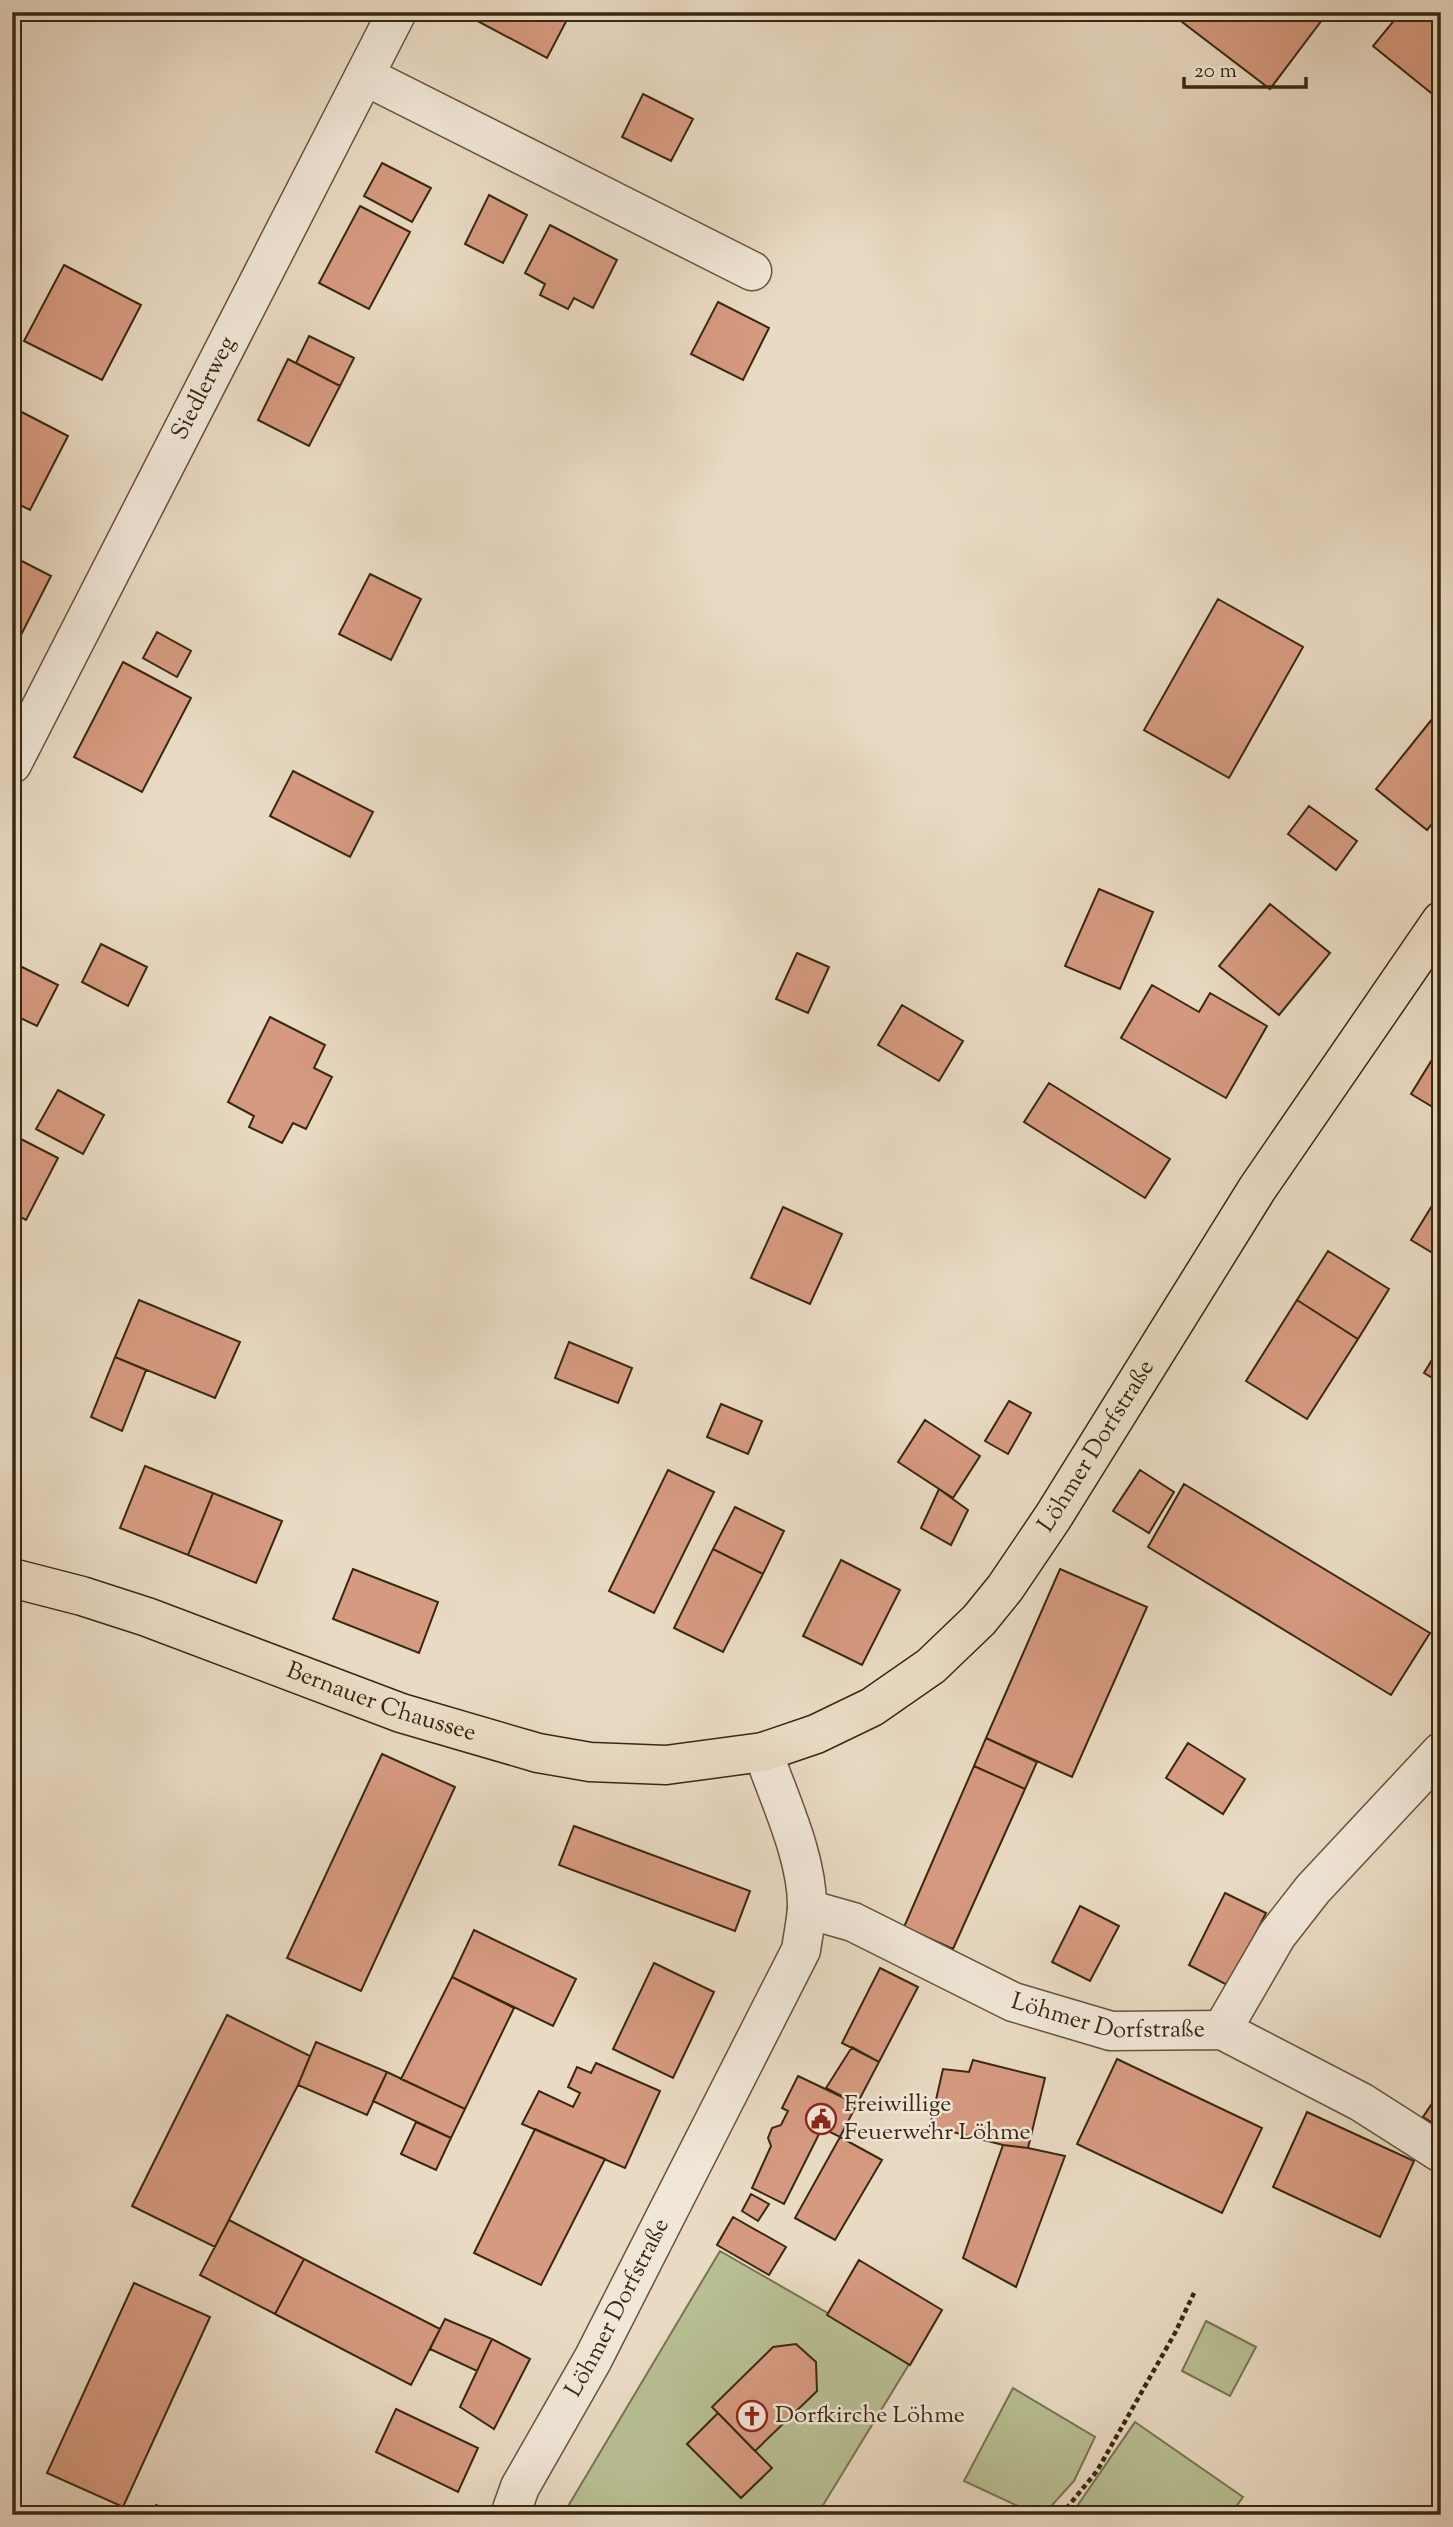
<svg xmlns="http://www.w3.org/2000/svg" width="1453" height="2527" viewBox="0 0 1453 2527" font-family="'Sorts Mill Goudy',serif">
  <rect width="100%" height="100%" fill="#e9dac3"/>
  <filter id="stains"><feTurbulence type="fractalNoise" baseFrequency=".00286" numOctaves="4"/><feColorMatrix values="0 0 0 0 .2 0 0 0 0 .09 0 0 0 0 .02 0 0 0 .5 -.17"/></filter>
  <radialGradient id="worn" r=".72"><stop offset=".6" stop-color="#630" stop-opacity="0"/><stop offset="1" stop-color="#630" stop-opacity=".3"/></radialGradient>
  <path fill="#b8bf93" stroke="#787452" stroke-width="2" d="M720 2251 911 2361 817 2515 564 2513Z
    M1206 2321 1256 2347 1230 2396 1182 2371Z
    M1013 2388 1095 2437 1074 2481 1043 2515H1037L964 2481Z
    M1135 2422 1243 2497 1230 2515H1071Z"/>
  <path fill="#d69a80" stroke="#392810" stroke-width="2" d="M472 12H571L547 58 470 17Z
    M1169 12H1328L1270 89Z
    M1401 12H1423L1441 26V101L1373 46Z
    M643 94 693 119 671 161 622 137Z
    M382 163 431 188 412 222 364 196Z
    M489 195 527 215 503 263 465 244Z
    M360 206 410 232 369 309 319 283Z
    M550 225 617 260 593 308 574 298 568 309 540 295 545 284 525 273Z
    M64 265 141 305 102 380 24 341Z
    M718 302 769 328 743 380 691 354Z
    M309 336 354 358 340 386 296 363Z
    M288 359 340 386 309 446 258 420Z
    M12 407 68 436 30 510 12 501Z
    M12 556 51 576 19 639 12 636Z
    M370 574 421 599 391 660 339 634Z
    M1218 599 1303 647 1229 778 1144 730Z
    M157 632 191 651 177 677 143 658Z
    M123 662 191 698 142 792 74 757Z
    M1437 713 1441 716V813L1427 830 1376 789Z
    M293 771 373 812 350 857 270 816Z
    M1309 806 1357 841 1336 870 1288 834Z
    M1099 889 1153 912 1120 989 1065 966Z
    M1270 904 1330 953 1279 1015 1219 966Z
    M101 944 147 967 128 1006 82 982Z
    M797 953 829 967 808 1013 776 999Z
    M12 962 58 985 37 1026 12 1014Z
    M1152 985 1199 1012 1210 993 1267 1026 1226 1098 1121 1038Z
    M902 1005 963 1041 939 1081 878 1045Z
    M270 1017 325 1045 314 1068 332 1077 306 1129 293 1123 282 1143 249 1127 254 1116 228 1102Z
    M1438 1050 1441 1051V1112L1411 1094Z
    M1049 1083 1170 1159 1145 1198 1024 1122Z
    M58 1090 104 1115 83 1154 36 1129Z
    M19 1138 58 1158 26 1220 12 1213V1152Z
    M1441 1191V1258L1411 1240Z
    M783 1207 842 1234 810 1304 751 1278Z
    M1328 1251 1389 1289 1358 1339 1297 1300Z
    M139 1300 240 1342 215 1398 115 1357Z
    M1297 1300 1358 1339 1307 1419 1246 1381Z
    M569 1342 632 1368 618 1403 555 1378Z
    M1441 1345V1383L1424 1373Z
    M115 1357 146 1370 122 1431 91 1417Z
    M1009 1401 1031 1413 1008 1454 985 1441Z
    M721 1404 762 1421 748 1454 707 1437Z
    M925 1420 980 1456 953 1498 898 1462Z
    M145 1466 213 1493 188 1555 120 1528Z
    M668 1470 714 1492 654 1613 609 1591Z
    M1140 1470 1174 1492 1149 1533 1113 1511Z
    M1184 1484 1430 1633 1391 1695 1148 1547Z
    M939 1489 968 1510 951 1545 921 1528Z
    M213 1493 282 1521 256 1583 188 1555Z
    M735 1507 784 1531 763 1574 713 1549Z
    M713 1549 763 1574 723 1652 674 1628Z
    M841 1560 900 1590 862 1665 803 1636Z
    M353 1569 438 1602 419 1653 333 1619Z
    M1060 1569 1147 1607 1072 1777 986 1738Z
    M986 1738 1037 1762 1025 1789 974 1766Z
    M1188 1743 1245 1779 1223 1814 1166 1778Z
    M382 1754 455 1787 361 1991 287 1958Z
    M974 1766 1025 1789 953 1949 904 1927Z
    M574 1826 750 1891 735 1931 559 1865Z
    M1225 1893 1266 1913 1229 1986 1189 1965Z
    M1080 1906 1119 1926 1090 1981 1052 1962Z
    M474 1930 576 1979 553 2026 452 1977Z
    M654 1963 714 1992 673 2078 613 2049Z
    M880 1968 918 1987 879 2062 842 2043Z
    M452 1977 514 2008 465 2109 401 2079Z
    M227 2015 310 2056 298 2085 215 2247 132 2206Z
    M316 2042 387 2072 367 2115 298 2085Z
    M852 2047 879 2062 857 2104 826 2088Z
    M1117 2059 1262 2128 1222 2213 1077 2144Z
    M973 2060 1045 2078 1028 2148 1003 2145 930 2126 943 2069 969 2072Z
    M596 2063 660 2091 625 2168 522 2124 539 2091 573 2107 580 2093 568 2087 577 2067 591 2073Z
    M387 2072 465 2109 451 2138 373 2101Z
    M798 2076 857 2104 840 2137 822 2128 784 2204 752 2188 771 2146 768 2138 772 2128 781 2125 788 2111 782 2108Z
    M1441 2090V2128L1423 2117Z
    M1307 2112 1414 2161 1380 2237 1273 2187Z
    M416 2122 451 2138 436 2170 401 2154Z
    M535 2129 605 2159 541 2285 474 2253Z
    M840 2137 882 2160 835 2240 795 2218Z
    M1003 2145 1028 2148 1065 2156 1016 2287 963 2258Z
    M751 2194 769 2204 758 2221 742 2211Z
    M733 2217 786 2247 769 2275 717 2245Z
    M229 2220 304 2259 275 2314 200 2275Z
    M304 2259 440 2329 411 2385 275 2314Z
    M859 2260 942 2310 910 2365 827 2315Z
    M134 2283 210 2317 123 2507 47 2473Z
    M445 2319 492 2339 477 2371 430 2349Z
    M492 2339 530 2359 494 2429 460 2407Z
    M796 2344 816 2362 817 2391 755 2451 712 2407 773 2347Z
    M396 2409 478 2448 458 2492 376 2452Z
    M718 2413 772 2468 741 2498 687 2444Z
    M156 2505 180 2515H152Z"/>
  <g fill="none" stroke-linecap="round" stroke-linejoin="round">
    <g stroke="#65543d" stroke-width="41">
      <g id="minor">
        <path d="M365 76 752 271"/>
        <path id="s1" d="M12 764 397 12"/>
        <path id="s2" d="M807 1909 853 1922 1013 2002 1111 2031 1222 2030 1361 2102 1441 2153"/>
        <path d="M1222 2030 1277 1935 1313 1889 1441 1752"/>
        <path id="s3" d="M510 2515 520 2487 593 2359 801 1950C803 1936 806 1922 807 1908 808 1858 779 1799 763 1752"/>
      </g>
    </g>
    <g stroke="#392810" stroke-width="41">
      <g id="major">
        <path id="s4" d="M12 1578 82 1596 147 1617 401 1713 538 1753 590 1762 666 1765 763 1752 816 1734 872 1707 931 1666 979 1620 1005 1588 1053 1517 1257 1189 1441 921"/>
      </g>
    </g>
    <path stroke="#392810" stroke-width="4.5" stroke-dasharray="5 3.5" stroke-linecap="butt" d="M1061 2515 1097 2471 1175 2333 1194 2293"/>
    <use href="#minor" stroke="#f1e7d8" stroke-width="38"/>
    <use href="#major" stroke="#e9dac3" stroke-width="38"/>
  </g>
  <defs>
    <g id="civic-ring" transform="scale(1.575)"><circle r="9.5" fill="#f1e7d8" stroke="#8f2418" stroke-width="1.5"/><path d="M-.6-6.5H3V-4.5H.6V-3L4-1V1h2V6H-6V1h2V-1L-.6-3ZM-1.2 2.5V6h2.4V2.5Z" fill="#8f2418"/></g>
    <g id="church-ring" transform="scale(1.575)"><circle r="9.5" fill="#f1e7d8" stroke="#8f2418" stroke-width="1.5"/><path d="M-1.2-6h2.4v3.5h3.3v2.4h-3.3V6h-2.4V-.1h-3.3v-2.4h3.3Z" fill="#8f2418"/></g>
  </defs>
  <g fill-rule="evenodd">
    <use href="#civic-ring" x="821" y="2119"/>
    <use href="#church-ring" x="752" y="2416"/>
  </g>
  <g text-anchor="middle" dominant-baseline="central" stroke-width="5" stroke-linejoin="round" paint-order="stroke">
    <g font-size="24" fill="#392810" stroke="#f1e7d8">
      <text stroke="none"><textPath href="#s1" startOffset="422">Siedlerweg</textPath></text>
      <text stroke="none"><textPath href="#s4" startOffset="1248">Löhmer Dorfstraße</textPath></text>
      <text stroke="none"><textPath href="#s4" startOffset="390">Bernauer Chaussee</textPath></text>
      <text stroke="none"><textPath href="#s2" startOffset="324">Löhmer Dorfstraße</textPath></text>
      <text stroke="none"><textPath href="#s3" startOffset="234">Löhmer Dorfstraße</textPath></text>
    </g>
    <g font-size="24" fill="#392810" stroke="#f1e7d8" text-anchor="start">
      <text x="844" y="2105">Freiwillige<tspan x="844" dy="28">Feuerwehr Löhme</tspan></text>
      <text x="775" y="2416">Dorfkirche Löhme</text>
    </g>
  </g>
  <rect width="1453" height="2527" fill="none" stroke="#e9dac3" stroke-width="42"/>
  <rect x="14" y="14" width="1425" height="2499" fill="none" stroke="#392810" stroke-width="3.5"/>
  <rect x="21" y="21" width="1411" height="2485" fill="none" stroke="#392810" stroke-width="2"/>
  <path d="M1184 77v10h122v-10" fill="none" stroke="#392810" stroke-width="3.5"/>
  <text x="1194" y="77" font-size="21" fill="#392810" stroke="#f1e7d8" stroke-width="5" paint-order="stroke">20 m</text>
  <rect width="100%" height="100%" filter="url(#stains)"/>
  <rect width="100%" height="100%" fill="url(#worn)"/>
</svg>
